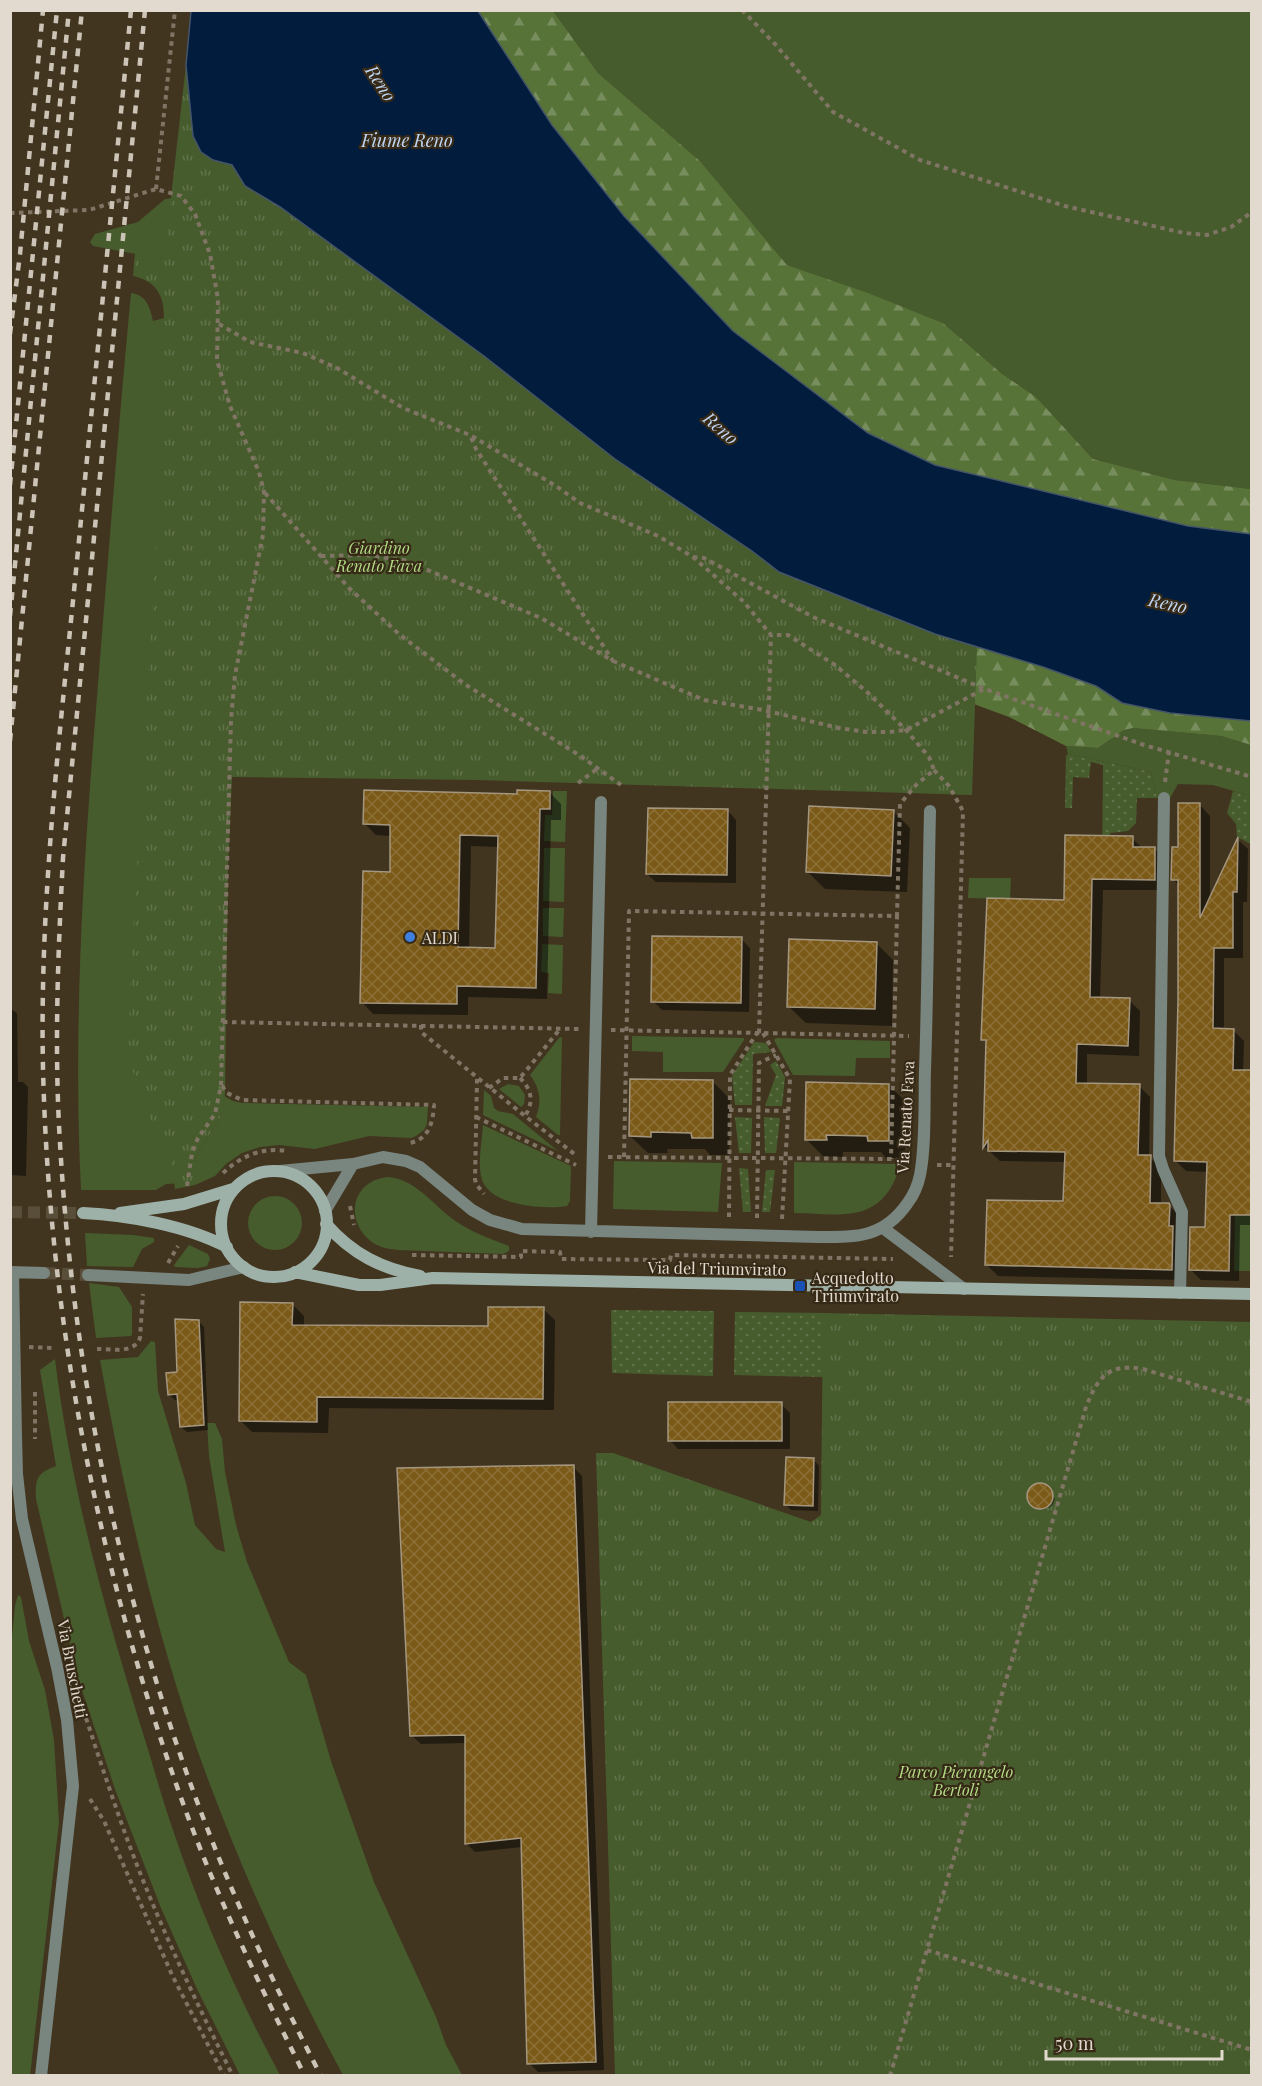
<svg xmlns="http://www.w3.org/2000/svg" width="1262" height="2086" viewBox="0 0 1262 2086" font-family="'Playfair Display',serif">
  <defs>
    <pattern id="forest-firs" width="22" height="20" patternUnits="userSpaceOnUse" patternTransform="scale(1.5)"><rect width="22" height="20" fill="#587338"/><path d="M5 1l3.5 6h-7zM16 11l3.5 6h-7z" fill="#788d5d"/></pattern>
    <pattern id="park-tufts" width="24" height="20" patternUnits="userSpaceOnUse" patternTransform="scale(1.5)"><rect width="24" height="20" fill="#475c2d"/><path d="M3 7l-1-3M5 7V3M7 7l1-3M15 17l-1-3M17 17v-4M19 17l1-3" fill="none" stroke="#61734a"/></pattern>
    <pattern id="garden-dots" width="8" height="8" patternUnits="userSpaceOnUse" patternTransform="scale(1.5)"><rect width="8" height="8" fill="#475c2d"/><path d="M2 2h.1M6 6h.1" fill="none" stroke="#61734a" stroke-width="1.8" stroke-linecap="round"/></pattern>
    <pattern id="building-cross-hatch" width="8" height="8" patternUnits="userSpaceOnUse" patternTransform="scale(1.5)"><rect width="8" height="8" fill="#7b5917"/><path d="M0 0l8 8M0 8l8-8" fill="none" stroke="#8d7038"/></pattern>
  </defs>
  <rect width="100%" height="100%" fill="#413520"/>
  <path fill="#475c2d" d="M553 11H1251V489L1175 480 1093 459 1036 397 1001 373 943 323 867 293 787 265 700 161 598 73Z
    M174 198 181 204 192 219 207 259 212 299 210 337 211 369 228 422 254 477 256 505 248 512V527L253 538 227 667 220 754 214 981 216 1073 214 1095 212 1106 186 1150 185 1179 183 1183 166 1184 156 1190H81C73 1030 83 869 96 709 107 571 118 432 131 293 147 295 150 308 153 321L168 317 192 329 198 328 204 285 185 263 93 246 90 242 95 234 138 222 165 199Z
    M1133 728 1221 736 1251 745V796L1213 785 1178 784 1170 798H1157L1151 772 1068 754 1066 746 1098 748 1124 730Z
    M553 791H567L565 842 544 841 545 815H552Z
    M544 848H565L564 902 543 901Z
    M969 878H1011L1010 899 968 898Z
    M543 908H564L563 937 543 936Z
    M542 944 563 945 562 994 548 993 549 973 541 972Z
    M632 1036 744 1038V1040L723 1072H663V1052L632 1051Z
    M562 1037 560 1135H558L536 1117C542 1102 540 1088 530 1075L559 1038Z
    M776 1038 890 1041V1058H856L855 1076 793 1075 774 1040Z
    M508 1084 519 1086 525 1095 524 1104 521 1107 499 1089Z
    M484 1090 491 1096 494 1108 498 1111 513 1114 558 1151 483 1115Z
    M224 1096 233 1101 242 1103 428 1107 427 1124 424 1130 416 1136 411 1138 369 1136 315 1149 279 1145 260 1147 242 1153 226 1164 215 1176 195 1185V1162L200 1149 221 1116Z
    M483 1125 571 1166 570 1201 567 1206C544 1210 486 1206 481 1176 478 1162 482 1140 483 1125Z
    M614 1161 722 1163 718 1212 613 1209Z
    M794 1162 897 1164 900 1167C881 1225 843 1214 794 1213Z
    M389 1177C415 1180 431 1202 450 1217 468 1231 488 1238 509 1246V1251L503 1254 398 1250C390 1249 382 1248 375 1244 344 1225 349 1180 389 1177Z
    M248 1223a27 27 0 1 1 54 0a27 27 0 1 1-54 0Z
    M1241 1215H1251V1271H1234L1235 1216Z
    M85 1233 133 1235 154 1238V1242L142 1249 133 1267 87 1266Z
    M189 1245 208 1254 210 1259 207 1266 198 1268 175 1267 174 1265Z
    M89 1283 119 1287 132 1307V1334L131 1336 96 1338Z
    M151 1341 155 1342 158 1391 186 1483 195 1525 216 1549 225 1552 209 1456 207 1423H215L222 1439 225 1472 236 1525 247 1562 289 1662 306 1675 331 1761 374 1882 436 2017 446 2045 462 2075H343C292 1981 247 1883 209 1782 158 1646 126 1502 100 1360L138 1357Z
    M55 1359C71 1491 107 1618 146 1743 155 1772 163 1802 173 1830 201 1914 238 1997 280 2075H240L197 1989 161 1908 116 1792 78 1678 36 1499C35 1479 37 1473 56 1466L40 1370Z
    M18 1595 21 1597 29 1641 45 1690 54 1740 59 1822 30 2076 10 2075V1657L15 1606Z"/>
  <path fill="url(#forest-firs)" d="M478 11H553L598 73 700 161 787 265 868 293 943 323 1001 373 1036 397 1093 459 1175 480 1251 489V534L1188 526 935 465 868 433 733 331 624 216 552 125Z
    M245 186 280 207 484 356 935 634 1043 667 1096 686 1122 703 1251 721V745L1221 736 1133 728 1124 730 1098 748 1066 746 1009 717 944 693 289 335Z"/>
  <path fill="url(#park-tufts)" d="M186 65 193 135 213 160 232 165 245 186 283 209 484 356 615 459 752 551 779 572 935 634 977 647 972 795 478 780 232 777 228 867 225 1094 221 1116 200 1149 195 1162V1185L175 1189 171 1154 151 1120 128 1058 131 969 162 443 164 317C164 295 156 281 133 276L135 253 164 259Z
    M823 1313 1251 1322V2075H615L596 1453H613L811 1522 821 1515Z"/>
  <path fill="url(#garden-dots)" d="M1068 754 1151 772 1157 798H1137L1136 823 1128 831 1110 833 1109 879H1102L1103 765 1091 762 1089 778 1073 777 1072 808H1065L1066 756Z
    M1233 791 1251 796V844L1237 837 1236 824 1227 813Z
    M754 1042 766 1043 771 1052 753 1054 752 1105H735L732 1076Z
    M776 1061 785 1077 782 1106H765L776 1075 770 1065Z
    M735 1117 752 1118 751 1153H739Z
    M764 1117 780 1118 776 1153H765Z
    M739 1168 748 1169 751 1212H743Z
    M766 1170H775L770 1212H762Z
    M611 1310 714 1311 713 1376 612 1373Z
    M735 1312 823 1313V1377L734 1375Z"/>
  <path fill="#021c3e" stroke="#455569" stroke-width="1.5" d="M191 11H478L552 125 624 216 733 331 868 433 935 465 1188 526 1251 534V721L1170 713 1122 703 1096 686 1043 667 935 634 779 572 752 551 615 459 484 356 280 207 245 186 232 165 213 160 201 152 193 136 186 65Z"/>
  <path fill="#0007" fill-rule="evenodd" d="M549 792 561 804V820H551L547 999 468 997V1015L373 1014 362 1002 391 873 392 836 376 835 365 824 518 796ZM471 846 499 847 496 950 469 949Z
    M1200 805 1210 816V899L1238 840 1248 849 1247 902H1243V958H1224V1030H1233L1244 1041 1243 1072H1252V1225H1240L1239 1281 1201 1280 1190 1269 1207 1228 1208 1172 1186 1171 1175 1160 1179 1001V886L1173 879 1180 849Z
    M728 811 736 820V883L656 882 647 874Z
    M893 811 910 828 907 892 825 889 808 872Z
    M1132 838 1143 849H1154L1166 860 1165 890H1103L1100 999 1129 1000 1140 1011 1139 1056 1087 1054V1085L1139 1086 1150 1097 1149 1157 1161 1168V1204L1168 1205 1180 1216 1183 1280 998 1276 987 1265 1065 1203 1066 1162 1000 1161 985 1147 987 1043 983 1039 1066 902Z
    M741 939 750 948 749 1012 662 1010 653 1001Z
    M876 943 893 960 892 1026 806 1023 788 1006Z
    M10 1009 17 1013 18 1082H23L28 1087 26 1176 10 1175Z
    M713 1082 730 1099 729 1155H710L705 1149H667L668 1153H648L630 1136Z
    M889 1085 906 1102 905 1158H886L881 1152H843V1157L823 1156 806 1139Z
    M292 1304 304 1316V1326L489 1328 543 1309 555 1320 554 1410 329 1408 328 1433 252 1432 240 1420Z
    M198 1321 204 1327 208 1430 187 1432 181 1427 179 1400H175L169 1395Z
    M781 1404 790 1413V1449H678L670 1440Z
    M814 1460 819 1466 818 1511 791 1510 785 1504Z
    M573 1467 582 1476 604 2070 538 2072 529 2063 523 1847 475 1852 466 1843V1743L421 1744 412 1736Z
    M1039 1485 1046 1486 1055 1499 1052 1506 1043 1510 1033 1504 1029 1494 1032 1488Z"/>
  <path fill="url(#building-cross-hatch)" stroke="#a4967f" stroke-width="1.5" fill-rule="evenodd" d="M364 790 517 794V790L550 791V809H540L536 988 457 986V1004L360 1003 363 871 390 872V825L363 824ZM460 835 498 836 495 948 458 947Z
    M1178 803H1200V918L1238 837 1237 892H1233V948H1214L1213 1028 1234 1029 1233 1070H1251V1215H1230L1229 1271 1189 1270 1190 1227H1205L1207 1162 1174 1161 1178 1001V880H1171L1172 847H1178Z
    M809 806 894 810 891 876 806 872Z
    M648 808 728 809 727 875 646 874Z
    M1065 835 1133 836V847H1155V880L1092 879 1090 997 1130 998 1128 1046 1077 1044 1076 1083 1140 1084 1138 1155H1151L1150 1203H1169L1170 1205 1169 1226H1173L1172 1270 985 1265 987 1200 1063 1201 1065 1152 988 1151V1140L983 1148 986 1040H981L987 898 1064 900Z
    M652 936 742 937 741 1003 651 1002Z
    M789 939 877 942 875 1009 787 1007Z
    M630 1079 713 1080V1138H692L691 1133 651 1132V1137L629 1136Z
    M806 1082 889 1084V1141H868L867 1136 826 1135 827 1140H805Z
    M240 1302 293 1303 292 1325 488 1326V1307H544L543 1399 317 1397V1422L239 1421Z
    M175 1319 199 1320 204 1425 180 1427 177 1394 168 1395 166 1373 177 1372Z
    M668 1402H782V1441H668Z
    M786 1457 814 1458 813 1506 784 1505Z
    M574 1465 596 2062 527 2064 521 1838 465 1844V1735L410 1736 397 1468Z
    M1027 1496a13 13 0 1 1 26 0a13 13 0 1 1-26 0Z"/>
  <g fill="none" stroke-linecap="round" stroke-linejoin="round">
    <path stroke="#594e3a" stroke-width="12" stroke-dasharray="12 6" stroke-linecap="butt" d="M44 1273 88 1275"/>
    <path stroke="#594e3a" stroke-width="12" stroke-dasharray="12 6" stroke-linecap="butt" d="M10 1212 83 1213"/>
    <path stroke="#807564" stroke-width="4" stroke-dasharray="4.5 4.5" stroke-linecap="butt" d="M742 10 775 44 833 112 920 160 1065 206 1184 233 1207 235 1231 227 1252 212
      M156 189 175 10
      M10 213 89 210 156 189 181 196 195 214 210 254 218 299 217 360 230 406 259 472 264 492 263 535 235 675 231 720 221 1085 215 1114 198 1138 192 1153 187 1186
      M219 324 250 342 303 353 337 368 403 408 470 435 556 486 580 503 658 536 693 557 744 602 771 635H788L835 665 867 692 906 730 929 757 934 770 916 785 900 804 897 916
      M265 493 349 588 400 635 466 685 579 755 621 785
      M321 556 365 555 404 560 541 618 613 661 476 449 470 435
      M693 557 704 558 813 617 985 689 1141 744 1252 777
      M613 661 704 700 763 710 839 728 867 732H889L906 730 984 689
      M934 770 949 786 963 811 951 1257
      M1165 782 1169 752
      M578 783 597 769
      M223 1022 579 1029
      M421 1025V1032L525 1116 577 1156
      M611 1030 909 1036
      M759 1033 771 635
      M763 1033 790 1079 782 1219
      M520 1078C532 1090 534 1102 525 1116
      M477 1079 475 1179 476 1184 484 1194
      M222 1086 227 1093 242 1100 434 1105C433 1122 429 1140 409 1143
      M489 1088 503 1078H520L560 1029
      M729 1110 788 1111
      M476 1117 576 1165
      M608 1157 891 1159 907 1161
      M624 1157 629 911 897 916 891 1159
      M937 1165H954
      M223 1173C241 1156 262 1147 287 1151
      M350 1206 354 1225
      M729 1217 730 1075 757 1033
      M757 1218 759 1063 776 1055
      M412 1255 521 1257V1251L560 1252 561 1259 670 1260 671 1255 893 1259
      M168 1263 178 1246
      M29 1347 53 1348
      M97 1349C112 1349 134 1354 140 1338L143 1294
      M35 1392V1439
      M86 1718C99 1758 112 1797 126 1836 156 1918 194 1998 233 2076
      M90 1799 104 1821 173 1977 224 2076
      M927 1950 1252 2050
      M890 2076 1086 1407C1098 1377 1108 1363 1143 1369L1252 1402"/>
    <path stroke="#79857f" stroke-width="12" d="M1164 798 1159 1156 1163 1169 1182 1212 1180 1293
      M883 1228 964 1289
      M16 1436 17 1474 22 1519 57 1667 67 1720 73 1786 41 2076"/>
    <path stroke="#79857f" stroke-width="12" d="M280 1171 353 1164 383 1157 406 1161 420 1167 472 1210 490 1220 522 1229 818 1237C856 1237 883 1238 907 1204 913 1196 918 1185 920 1175 926 1145 924 1102 925 1070 928 984 928 897 930 811
      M325 1211 353 1164
      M591 1232 601 802
      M10 1272 44 1273
      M13 1272 16 1436
      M88 1275 189 1280 244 1267"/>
    <path stroke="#9eb1a8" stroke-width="12" d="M221 1224a53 53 0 1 1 106 0a53 53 0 1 1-106 0Z
      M83 1213C128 1215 187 1226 227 1247
      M120 1213 184 1204 233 1189
      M326 1224C352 1254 382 1269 420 1276
      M295 1272 359 1285H380L433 1278 1252 1294"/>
    <path stroke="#ccc4b6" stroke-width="4.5" stroke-dasharray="8 8" stroke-linecap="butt" d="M131 10C112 204 93 398 74 591 57 760 37 930 44 1100 53 1337 100 1571 180 1795 214 1891 259 1984 305 2076
      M145 10 63 858C58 953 54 1048 60 1143 74 1389 128 1635 221 1863 251 1936 285 2006 321 2076
      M10 334 20 254 43 10
      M10 485 57 10
      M10 616 69 10
      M10 741 82 10"/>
  </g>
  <circle fill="#3f7fe0" stroke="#362a17" stroke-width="2" cx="410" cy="937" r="6"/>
  <rect fill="#1a4fb4" stroke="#362a17" stroke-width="2" x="794" y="1280" width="12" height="12" rx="3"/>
  <g text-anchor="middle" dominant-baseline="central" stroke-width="4.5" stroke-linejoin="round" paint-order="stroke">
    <g font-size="16" font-style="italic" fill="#b3dc85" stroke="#362a17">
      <text x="379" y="547">Giardino<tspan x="379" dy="18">Renato Fava</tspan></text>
      <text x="956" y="1771">Parco Pierangelo<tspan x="956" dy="18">Bertoli</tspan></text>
    </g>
    <g font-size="16" fill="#e2dace" stroke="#362a17" text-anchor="start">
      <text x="422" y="937">ALDI</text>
      <text x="812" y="1277">Acquedotto<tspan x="812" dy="18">Triumvirato</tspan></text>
    </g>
    <g font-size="16" fill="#e2dace" stroke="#362a17">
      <text transform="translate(905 1117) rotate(-87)">Via Renato Fava</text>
      <text transform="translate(717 1268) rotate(1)">Via del Triumvirato</text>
      <text transform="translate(73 1669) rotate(79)">Via Bruschetti</text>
    </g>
    <g font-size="18" font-style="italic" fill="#bfd5f3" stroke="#362a17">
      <text transform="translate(381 83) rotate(57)">Reno</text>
      <text x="407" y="140">Fiume Reno</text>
      <text transform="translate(721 428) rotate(41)">Reno</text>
      <text transform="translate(1168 603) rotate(12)">Reno</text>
    </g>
  </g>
  <rect width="1262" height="2086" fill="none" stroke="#e2dace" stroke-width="24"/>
  <path d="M1046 2050v9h176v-9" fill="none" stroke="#e2dace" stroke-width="3"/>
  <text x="1055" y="2050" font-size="18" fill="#e2dace" stroke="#362a17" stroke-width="4.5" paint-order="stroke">50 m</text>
</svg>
